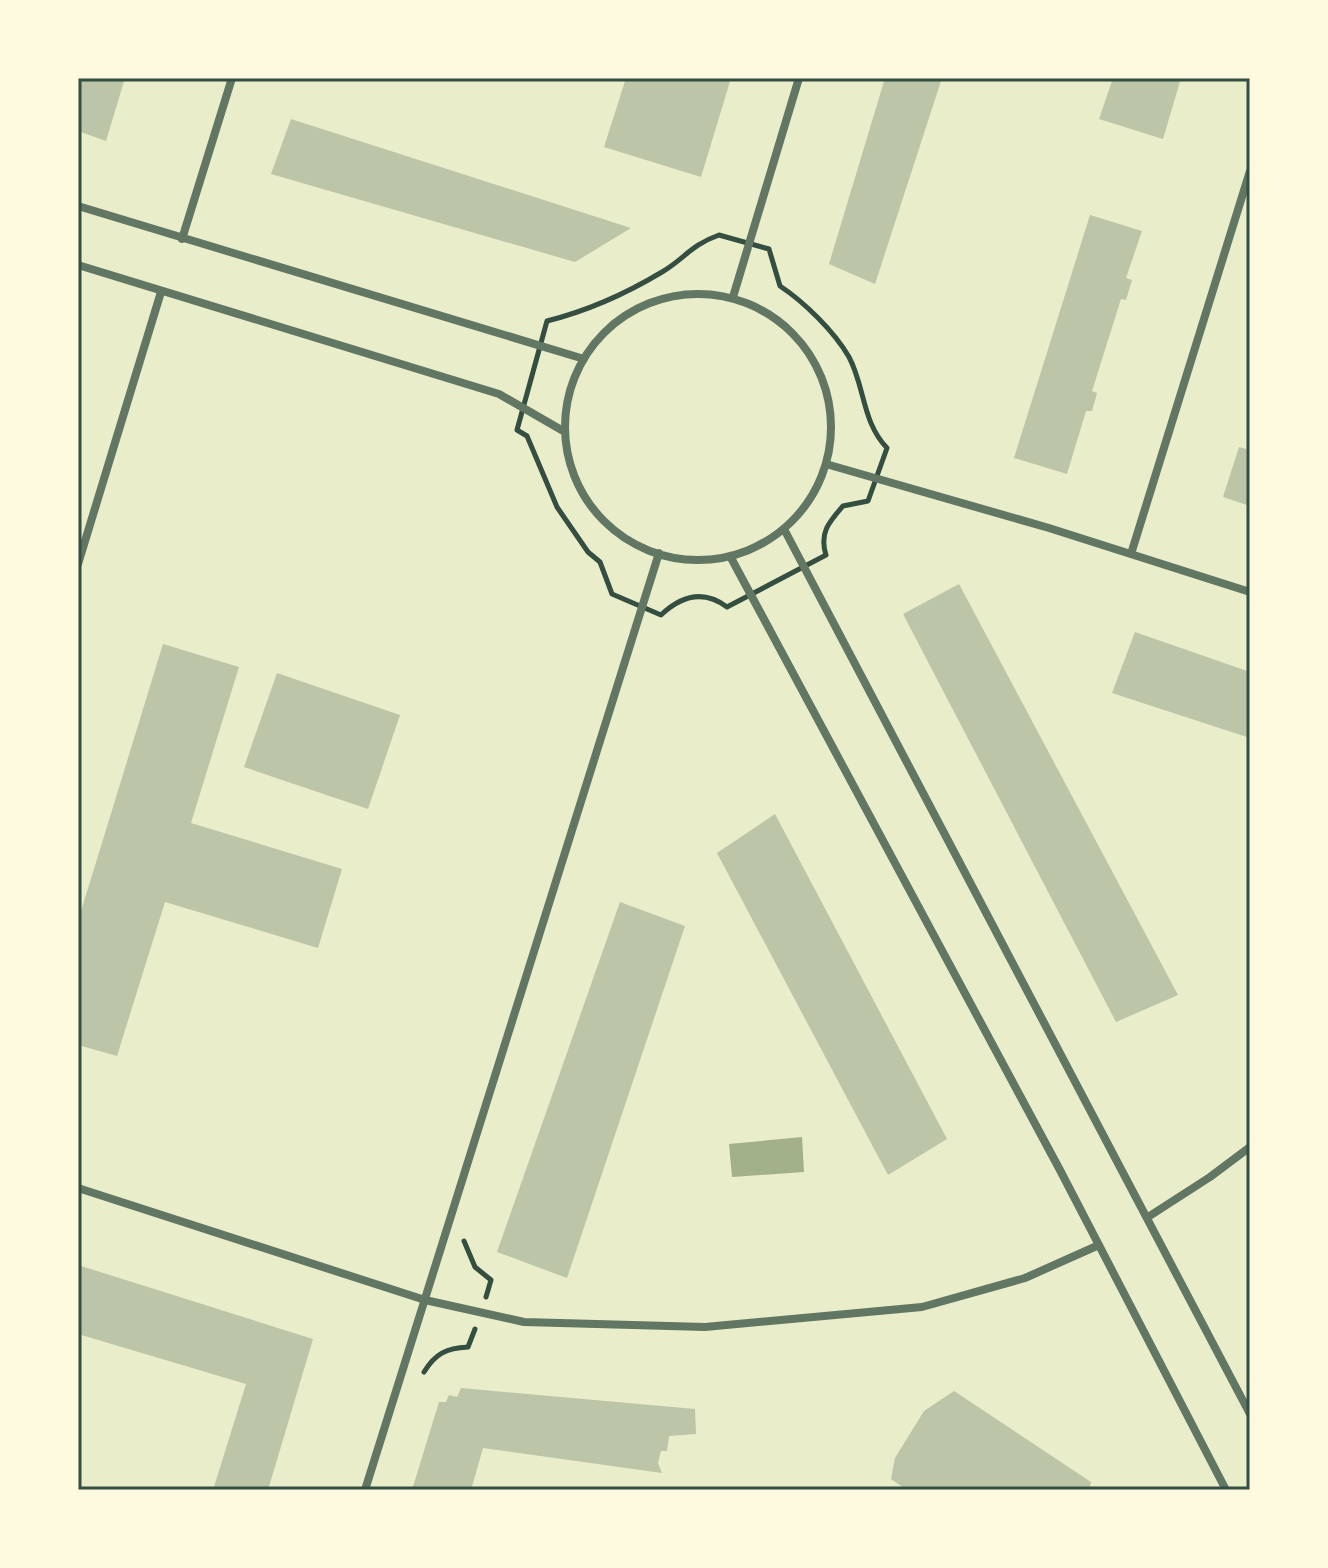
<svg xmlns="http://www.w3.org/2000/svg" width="1328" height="1568" viewBox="0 0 1328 1568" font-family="Commissioner,sans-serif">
  <rect width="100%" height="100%" fill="#e9edc9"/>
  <path fill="#a3b18a" d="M802 1137 804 1172 732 1177 729 1144Z"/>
  <path fill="#bcc5a7" d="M78 78H125L106 141 78 131Z
    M626 78H731L701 177 604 147Z
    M885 78H942L875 284 829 264Z
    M1113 78H1181L1163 139 1099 119Z
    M291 119 631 228 575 262 271 174Z
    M1090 215 1142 231 1126 278 1132 280 1126 300 1121 299 1092 391 1097 393 1092 411H1086L1067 474 1014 458Z
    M1239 447 1250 450V506L1223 497Z
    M959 584 1178 995 1116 1022 903 614Z
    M1135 632 1250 672V738L1112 693Z
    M163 644 239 667 191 823 342 869 318 948 165 902 117 1056 78 1045V921Z
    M277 673 400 715 368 809 244 767Z
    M775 814 947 1139 888 1175 717 853Z
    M620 902 685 926 567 1278 497 1252Z
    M78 1265 313 1339 268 1490H213L246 1384 78 1334Z
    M461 1388 695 1409 696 1434 669 1436 667 1451H661L658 1463 662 1473 483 1448 471 1490H412L439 1402H446L449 1395 457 1397Z
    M954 1391 1091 1482 1089 1490H907L891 1479 895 1458 924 1411Z"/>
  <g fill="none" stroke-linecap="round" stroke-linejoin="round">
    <path stroke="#344e41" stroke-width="5" d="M719 235 769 249 780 286C804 302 834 331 849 357 865 387 862 422 887 448L868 501 843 506C829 522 819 533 826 555L727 607C703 589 681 596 661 615L612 594 600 562 588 552 557 507 527 436 517 430 547 321C587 311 627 293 662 272 684 259 691 245 719 235Z
      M464 1241 475 1267 491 1280 486 1297
      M424 1372C435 1354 446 1348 468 1347L475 1329"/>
    <path stroke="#617663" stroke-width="8" d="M78 206 584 359
      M182 239 232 78
      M78 265 499 394 565 432
      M565 427a133 133 0 1 1 266 0a133 133 0 1 1-266 0Z
      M733 297 799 78
      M826 464 1049 528 1250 592
      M784 529 1250 1414
      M1131 554 1250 171
      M730 556 1061 1172 1226 1490
      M78 564 161 292
      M78 1188 425 1300 524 1322 705 1327 922 1307 1025 1278 1099 1245
      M1148 1217 1210 1177 1250 1147
      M365 1490 659 553"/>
  </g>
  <rect width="1328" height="1568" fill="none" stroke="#fefae0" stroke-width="160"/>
  <rect x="80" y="80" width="1168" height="1408" fill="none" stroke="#344e41" stroke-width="3"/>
</svg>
